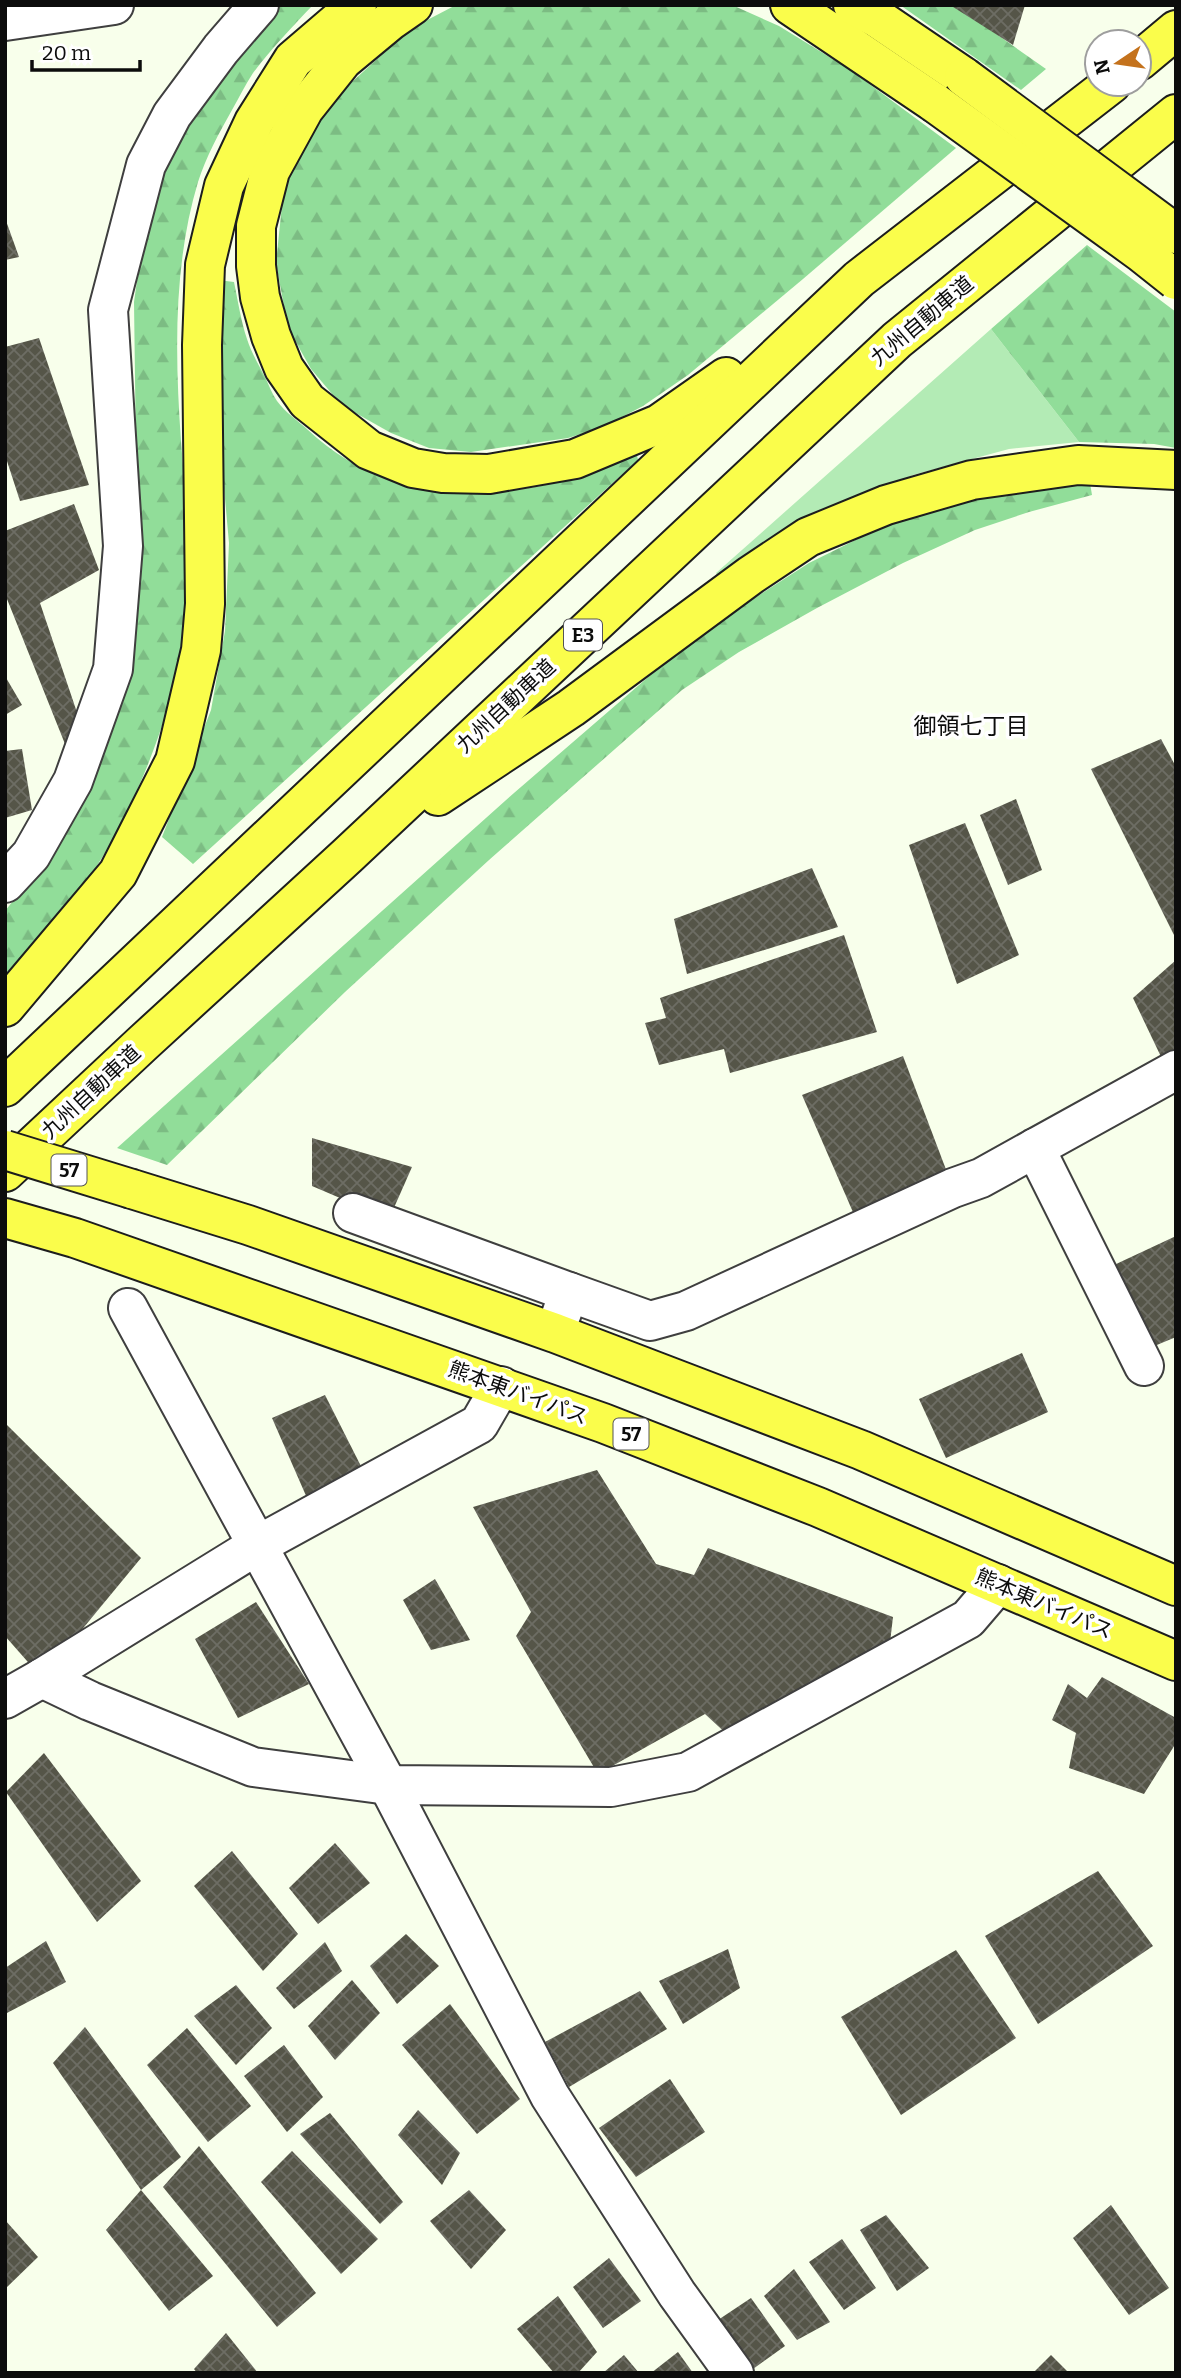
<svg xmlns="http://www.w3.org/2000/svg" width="1181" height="2378" viewBox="0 0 1181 2378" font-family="Bitter,'Noto Sans JP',serif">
	<defs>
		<pattern id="forest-firs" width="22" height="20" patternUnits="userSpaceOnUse" patternTransform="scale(1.75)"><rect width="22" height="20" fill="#91dd99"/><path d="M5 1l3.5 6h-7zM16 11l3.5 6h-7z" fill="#7cbc83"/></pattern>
		<pattern id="building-cross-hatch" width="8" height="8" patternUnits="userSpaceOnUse" patternTransform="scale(1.75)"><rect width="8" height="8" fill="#555548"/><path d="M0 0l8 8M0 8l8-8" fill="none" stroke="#6d6d64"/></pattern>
	</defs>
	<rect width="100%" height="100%" fill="#f8ffeb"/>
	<!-- grass -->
	<polygon fill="#b3ebb5" points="991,329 1079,442 1009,449 913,475 814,517 718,576 716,573"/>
	<!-- forest -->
	<g fill="url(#forest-firs)">
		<path d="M 277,5 L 313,5 C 292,27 271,49 253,73 C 245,85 239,98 232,110 C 219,133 206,157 198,182 C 173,265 175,356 181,441 C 185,497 194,555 188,611 C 180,696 137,808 89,878 C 66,913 34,944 5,974 L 5,911 L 64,837 L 96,775 L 132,659 L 138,606 L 134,302 L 146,217 L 161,170 L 192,106 Z"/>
		<polygon points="456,5 732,5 779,26 849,69 956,148 803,279 688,375 643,406 603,427 568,438 471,452 429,448 391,433 352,411 333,395 311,369 288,328 276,263 284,186 330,102 410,29"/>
		<polygon points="900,5 955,5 1046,69 1021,90"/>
		<polygon points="1087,245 1176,312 1176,448 1154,444 1079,442 991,329"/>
		<path d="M 218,280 L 234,282 C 238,301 241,321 247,339 C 251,352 259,365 265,377 C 269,385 272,394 277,401 C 285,412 298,421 308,430 C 402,518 527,502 637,455 L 638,460 L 193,864 L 162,837 L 211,710 L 225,631 L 229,543 L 215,388 Z"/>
		<polygon points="1090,483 1092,495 1029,512 975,530 903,563 817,608 739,652 682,690 489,860 345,992 167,1165 117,1148 514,793 668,660 733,612 809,563 898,519 951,501"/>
	</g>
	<!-- building -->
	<g fill="url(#building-cross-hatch)">
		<polygon points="950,5 1025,5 1013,45"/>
		<polygon points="5,218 19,257 5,260"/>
		<polygon points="39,338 89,485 20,501 5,455 5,347"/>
		<polygon points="74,504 99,570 40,603 87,742 67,749 5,594 5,531"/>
		<polygon points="5,676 22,705 5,715"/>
		<polygon points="1161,739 1176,767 1176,939 1091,769"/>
		<polygon points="22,749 32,810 5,818 5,751"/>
		<polygon points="1016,799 1042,870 1008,885 980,815"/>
		<polygon points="965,823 1019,955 957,984 909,845"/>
		<polygon points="812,868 838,927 687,974 674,919"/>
		<polygon points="844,935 877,1032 730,1073 724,1049 659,1065 645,1023 666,1018 660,998"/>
		<polygon points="1176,960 1176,1055 1164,1063 1133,998"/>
		<polygon points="903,1056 953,1188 856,1219 802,1095"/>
		<polygon points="312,1138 412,1167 389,1219 312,1186"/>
		<polygon points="1176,1236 1176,1337 1152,1347 1114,1265"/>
		<polygon points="1022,1353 1048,1412 946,1458 919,1399"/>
		<polygon points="325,1395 370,1484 314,1514 272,1418"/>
		<polygon points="5,1423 141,1558 42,1678 5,1636"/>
		<polygon points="597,1470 656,1564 694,1575 708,1548 893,1617 889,1651 731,1738 705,1714 598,1774 516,1636 531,1612 473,1507"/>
		<polygon points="435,1579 470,1640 431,1650 403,1600"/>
		<polygon points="256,1602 309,1684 238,1718 195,1639"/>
		<polygon points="1102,1677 1176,1718 1176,1743 1144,1794 1069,1768 1076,1733 1052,1720 1068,1684 1087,1698"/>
		<polygon points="44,1753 141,1881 97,1922 6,1792"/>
		<polygon points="335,1843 370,1883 318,1924 289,1888"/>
		<polygon points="232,1851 298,1934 263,1971 194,1886"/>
		<polygon points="1098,1871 1153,1946 1038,2024 985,1936"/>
		<polygon points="406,1934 439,1966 397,2004 370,1966"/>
		<polygon points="46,1941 66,1982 5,2014 5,1968"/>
		<polygon points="325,1942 342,1971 294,2009 276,1988"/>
		<polygon points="728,1949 740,1988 683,2024 659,1981"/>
		<polygon points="956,1950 1016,2038 901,2115 841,2017"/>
		<polygon points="352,1980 380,2013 335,2060 308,2026"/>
		<polygon points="236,1985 272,2028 236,2065 194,2016"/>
		<polygon points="640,1991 667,2029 569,2087 545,2042"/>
		<polygon points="450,2004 520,2099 477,2134 402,2045"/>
		<polygon points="85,2027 181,2157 141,2190 53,2063"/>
		<polygon points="187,2028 251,2106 208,2142 147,2065"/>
		<polygon points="284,2045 323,2097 287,2132 244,2076"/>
		<polygon points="670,2079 705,2132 636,2177 599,2128"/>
		<polygon points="418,2110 460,2153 442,2185 398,2135"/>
		<polygon points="330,2113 403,2202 380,2224 300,2134"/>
		<polygon points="199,2146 316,2293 277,2327 163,2187"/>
		<polygon points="292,2151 378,2239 341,2274 261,2182"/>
		<polygon points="141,2190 213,2276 169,2311 106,2230"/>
		<polygon points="469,2190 506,2230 471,2269 430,2221"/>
		<polygon points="1111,2205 1169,2288 1129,2315 1073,2238"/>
		<polygon points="886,2215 929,2268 897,2291 860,2230"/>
		<polygon points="5,2220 38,2257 5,2289"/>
		<polygon points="842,2239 876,2288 844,2310 809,2262"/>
		<polygon points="609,2258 641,2301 603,2328 573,2287"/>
		<polygon points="794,2269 830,2322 797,2340 764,2296"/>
		<polygon points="558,2296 597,2352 578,2373 554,2373 517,2329"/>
		<polygon points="751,2298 785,2346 753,2369 718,2320"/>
		<polygon points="226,2333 258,2373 197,2373 194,2369"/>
		<polygon points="678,2352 693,2373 651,2373"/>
		<polygon points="624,2355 639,2373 603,2373"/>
		<polygon points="1051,2355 1069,2373 1033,2373"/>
	</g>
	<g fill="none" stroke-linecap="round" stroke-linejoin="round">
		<!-- minor casing -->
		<g stroke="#3f3f3f" stroke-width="42">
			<g id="minor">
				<polyline points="5,21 114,5"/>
				<polyline points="5,883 31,855 73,781 113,669 123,546 108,310 146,165 172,115 221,49 259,5"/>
				<polyline points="1035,1148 1144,1366"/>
				<polyline points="353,1213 569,1292 561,1315"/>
				<polyline points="569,1292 650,1321 686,1311 953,1188 981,1178 1176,1070"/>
				<polyline points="128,1308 388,1785 550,2096 677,2294 734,2373"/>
				<polyline points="42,1678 90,1701 253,1767 388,1785 611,1787 688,1772 968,1619 998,1584"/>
				<polyline points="5,1699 42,1678 256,1546 479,1424 501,1386"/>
			</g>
		</g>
		<!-- highway casing -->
		<g stroke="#1d1d1d" stroke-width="42">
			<g id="highway">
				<polyline points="413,5 390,21 343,60 304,109 270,171 256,226 256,266 260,297 271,336 284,368 307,401 369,450 413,468 443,473 489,474 575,459 659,424 726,377"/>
				<polyline points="790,5 935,103"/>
				<polyline points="853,5 877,18 964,77"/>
				<polyline points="1139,61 1176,30"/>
				<polyline points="438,796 571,708 751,575 808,537 886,505 972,480 1078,465 1176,470"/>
				<polyline points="5,1007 118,873 175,761 201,650 205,604 202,345 205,265 224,186 254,122 293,60 357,5"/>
				<polyline points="5,1087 859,279 1111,84"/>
				<polyline points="5,1172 143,1043 347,856 897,340 1176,114"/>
				<polyline points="132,1189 248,1225 555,1333 861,1450 1176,1586"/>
				<polyline points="5,1218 75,1238 603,1423 818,1507 1176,1661"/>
			</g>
		</g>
		<!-- minor -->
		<use href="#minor" stroke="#fff" stroke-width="38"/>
		<!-- highway -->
		<use href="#highway" stroke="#fafd4b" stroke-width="38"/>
		<!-- highway-bridge casing -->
		<g stroke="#1d1d1d" stroke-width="42" stroke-linecap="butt">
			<g id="highway-bridge">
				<polyline points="964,77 1176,234"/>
				<polyline points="935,103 1142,253 1176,280"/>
				<polyline points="5,1150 132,1189"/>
			</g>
		</g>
		<!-- highway-bridge -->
		<use href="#highway-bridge" stroke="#fafd4b" stroke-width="38"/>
	</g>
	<g text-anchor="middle" stroke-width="7" stroke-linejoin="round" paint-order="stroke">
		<!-- shield labels -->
		<g fill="#fff" stroke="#555" stroke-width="2">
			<rect x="564" y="619.5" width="38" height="31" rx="5"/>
			<rect x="51.5" y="1154.5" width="35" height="31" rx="5"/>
			<rect x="613.5" y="1418.5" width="35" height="31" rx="5"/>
		</g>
		<g font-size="19" font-weight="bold" fill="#0c0c0c">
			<text x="583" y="642">E3</text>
			<text x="69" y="1177">57</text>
			<text x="631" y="1441">57</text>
		</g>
		<!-- street labels -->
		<g font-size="21" fill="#0c0c0c" stroke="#fff">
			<text transform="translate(922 321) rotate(-40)" y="7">九州自動車道</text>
			<text transform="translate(506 706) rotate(-43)" y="7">九州自動車道</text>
			<text transform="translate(91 1092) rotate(-43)" y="7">九州自動車道</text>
			<text transform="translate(518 1393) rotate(20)" y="7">熊本東バイパス</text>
			<text transform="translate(1044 1604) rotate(23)" y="7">熊本東バイパス</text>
		</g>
		<!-- neighbourhood labels -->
		<g font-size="23" fill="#0c0c0c" stroke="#fff">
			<text x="971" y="734">御領七丁目</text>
		</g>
	</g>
	<!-- border -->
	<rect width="1181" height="2378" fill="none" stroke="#0c0c0c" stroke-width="14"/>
	<!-- north arrow -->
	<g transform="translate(1118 63) rotate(257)"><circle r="33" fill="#ffffff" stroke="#9e9e9e" stroke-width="2"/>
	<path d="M0-5L12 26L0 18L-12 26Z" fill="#c4721c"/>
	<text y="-10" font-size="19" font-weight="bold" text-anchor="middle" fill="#0c0c0c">N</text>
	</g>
	<!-- scale -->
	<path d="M32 60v10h108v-10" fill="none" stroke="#0c0c0c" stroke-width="3.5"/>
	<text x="42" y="60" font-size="21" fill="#0c0c0c" stroke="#ffffff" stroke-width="5" paint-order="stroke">20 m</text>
</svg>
